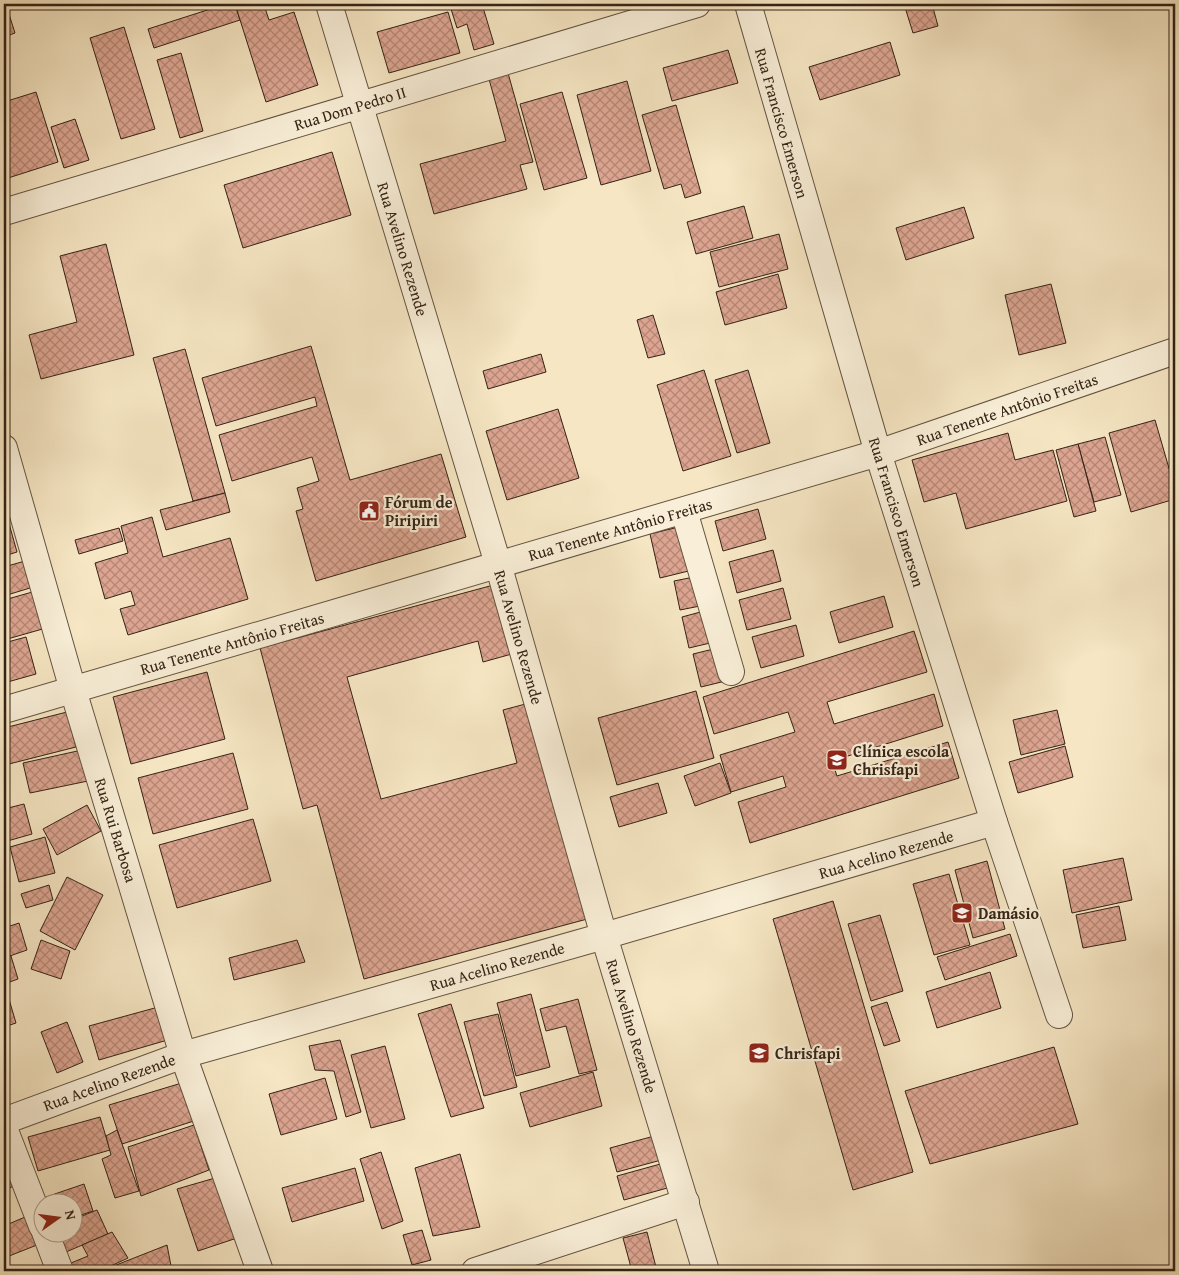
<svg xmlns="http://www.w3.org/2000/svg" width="1179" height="1275" viewBox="0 0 1179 1275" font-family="'Gentium Book Plus',serif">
	<defs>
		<pattern id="building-cross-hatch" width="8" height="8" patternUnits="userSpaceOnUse" patternTransform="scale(1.25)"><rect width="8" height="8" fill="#dda591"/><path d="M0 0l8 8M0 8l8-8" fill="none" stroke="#b48675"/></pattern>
	</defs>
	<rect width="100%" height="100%" fill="#f6e6c3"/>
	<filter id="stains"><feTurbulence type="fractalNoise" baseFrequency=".004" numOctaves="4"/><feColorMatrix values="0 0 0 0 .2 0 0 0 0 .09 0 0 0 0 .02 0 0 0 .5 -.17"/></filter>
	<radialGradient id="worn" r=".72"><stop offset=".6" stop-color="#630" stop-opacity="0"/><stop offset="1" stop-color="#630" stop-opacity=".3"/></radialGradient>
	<!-- building -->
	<g fill="url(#building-cross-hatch)" stroke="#342316">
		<polygon points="226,4 235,4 240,20 154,48 148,29"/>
		<polygon points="235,4 278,4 265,8 269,20 294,12 318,85 266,102"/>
		<polygon points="467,4 482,4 494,44 474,50 467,24 457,28 451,9"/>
		<polygon points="904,4 932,4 938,26 913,33"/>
		<polygon points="7,8 15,33 4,37 4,9"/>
		<polygon points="448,12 460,53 389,73 377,32"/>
		<polygon points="124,27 155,129 121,139 90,38"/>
		<polygon points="890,42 900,75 820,100 809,67"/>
		<polygon points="728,50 738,83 672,101 663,68"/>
		<polygon points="181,53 203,131 180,138 157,60"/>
		<polygon points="508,73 533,162 520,165 527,189 434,214 420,164 506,141 489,79"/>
		<polygon points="627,81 651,171 601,185 577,95"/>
		<polygon points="36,92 58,162 5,179 4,102"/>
		<polygon points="562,92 587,178 544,190 520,104"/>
		<polygon points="676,105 701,193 685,198 681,184 664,189 642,115"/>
		<polygon points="75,119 89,160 64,168 51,127"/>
		<polygon points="332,152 351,215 243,248 224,185"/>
		<polygon points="744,206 753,238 696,254 687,222"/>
		<polygon points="964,207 974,238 906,260 896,228"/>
		<polygon points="779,234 788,269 719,287 710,252"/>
		<polygon points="106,244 134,355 41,379 29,335 77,322 60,256"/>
		<polygon points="778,274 787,308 725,325 716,292"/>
		<polygon points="1051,284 1066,343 1019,355 1005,295"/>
		<polygon points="653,315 665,354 648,358 637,320"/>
		<polygon points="311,346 350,480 441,454 466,537 316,581 296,511 303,509 297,488 319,481 312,457 232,481 219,435 317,406 315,397 216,426 202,378"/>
		<polygon points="185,349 225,493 193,501 153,358"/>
		<polygon points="541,354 546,372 488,389 483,371"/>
		<polygon points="704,370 731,456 683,471 657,385"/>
		<polygon points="748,370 770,443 737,453 715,380"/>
		<polygon points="558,409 579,478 507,500 486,431"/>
		<polygon points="1155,420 1175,489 1175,499 1131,512 1109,433"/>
		<polygon points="1008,433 1015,460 1053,450 1067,501 966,529 956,493 924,502 912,460"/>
		<polygon points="1105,437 1121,495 1094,502 1078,444"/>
		<polygon points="1078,444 1096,511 1074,517 1056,450"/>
		<polygon points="225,493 230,512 166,530 160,510"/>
		<polygon points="758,509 766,539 723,551 715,521"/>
		<polygon points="152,517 163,557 230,538 248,599 128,635 120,609 135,605 131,591 105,599 95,563 128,553 121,526"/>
		<polygon points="8,520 17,552 4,556 4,522"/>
		<polygon points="699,522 709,566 660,578 650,534"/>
		<polygon points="119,528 123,541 79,554 75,540"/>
		<polygon points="773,550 781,581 737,593 729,562"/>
		<polygon points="25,561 33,587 4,596 4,567"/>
		<polygon points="714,573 720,602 680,610 674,581"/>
		<polygon points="501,583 519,652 483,662 478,641 347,677 381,799 517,763 503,710 533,702 591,918 364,979 317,805 303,809 260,648"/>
		<polygon points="783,588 791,619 747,630 739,600"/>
		<polygon points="36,591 46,628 4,640 4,600"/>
		<polygon points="884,596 893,627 839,643 830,612"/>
		<polygon points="719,607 727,639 689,648 682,617"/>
		<polygon points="796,625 804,656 761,668 752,637"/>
		<polygon points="914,631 927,672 827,702 834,724 934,694 943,726 832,761 837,776 948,742 959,778 750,843 738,802 786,787 783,776 731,792 720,755 795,732 788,712 714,734 703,697"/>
		<polygon points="26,637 36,674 4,683 4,643"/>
		<polygon points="734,644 742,677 701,687 693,654"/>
		<polygon points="207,672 225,739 131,764 113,697"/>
		<polygon points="696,691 714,758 617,785 598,718"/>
		<polygon points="1057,710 1065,744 1021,755 1013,720"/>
		<polygon points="67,712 76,747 9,764 4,744 4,728"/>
		<polygon points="1065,746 1073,777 1018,793 1009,762"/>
		<polygon points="82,750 88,781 30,793 23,763"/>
		<polygon points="233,753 248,809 153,834 138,778"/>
		<polygon points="720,763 731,793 695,806 684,776"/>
		<polygon points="658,783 667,813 619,827 610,797"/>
		<polygon points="24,804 32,834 4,842 4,809"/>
		<polygon points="87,805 101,831 57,855 43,829"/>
		<polygon points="253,819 271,881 177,908 159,845"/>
		<polygon points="45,837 55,873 19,882 10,847"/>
		<polygon points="1123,858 1132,900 1072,913 1063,870"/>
		<polygon points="987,861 1005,929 973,938 955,870"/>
		<polygon points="949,874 970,945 934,955 913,884"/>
		<polygon points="67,877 103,895 75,950 40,931"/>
		<polygon points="49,885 53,900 26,908 21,894"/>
		<polygon points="833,901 913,1172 853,1190 773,919"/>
		<polygon points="1119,906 1126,940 1083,948 1076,915"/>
		<polygon points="880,915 903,991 871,1001 848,924"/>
		<polygon points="19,923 27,950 4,958 4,928"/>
		<polygon points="1010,934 1017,956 945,980 937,957"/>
		<polygon points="41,940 70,951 61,979 31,969"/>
		<polygon points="297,940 305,962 234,980 229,958"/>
		<polygon points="11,956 18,979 4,984 4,958"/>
		<polygon points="990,972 1001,1008 937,1028 926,992"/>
		<polygon points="4,989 6,989 16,1023 4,1027"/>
		<polygon points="531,994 550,1067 516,1076 497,1003"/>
		<polygon points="578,999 597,1070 579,1074 566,1026 546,1031 540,1009"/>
		<polygon points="887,1002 900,1041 884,1046 871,1007"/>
		<polygon points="451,1004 484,1108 451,1117 418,1014"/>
		<polygon points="162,1006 171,1039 99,1060 89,1026"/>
		<polygon points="498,1014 517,1087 484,1096 464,1022"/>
		<polygon points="67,1022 83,1062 57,1073 41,1032"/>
		<polygon points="340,1040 361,1112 346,1117 334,1071 315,1070 309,1046"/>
		<polygon points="385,1046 405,1119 371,1128 351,1055"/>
		<polygon points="1054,1047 1078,1124 930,1164 905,1091"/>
		<polygon points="593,1072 602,1106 530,1127 520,1093"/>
		<polygon points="325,1078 337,1119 281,1135 269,1094"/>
		<polygon points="185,1082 197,1120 122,1144 109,1105"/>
		<polygon points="100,1117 110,1150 38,1171 28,1137"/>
		<polygon points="194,1125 209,1170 141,1196 128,1147"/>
		<polygon points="117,1130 139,1191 115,1198 102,1159 111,1155 106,1136"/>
		<polygon points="658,1135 665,1159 617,1172 610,1148"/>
		<polygon points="381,1152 403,1221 382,1229 360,1159"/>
		<polygon points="460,1154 480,1227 433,1236 415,1168"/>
		<polygon points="4,1161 14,1186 4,1190"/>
		<polygon points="664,1163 671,1187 624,1200 617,1176"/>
		<polygon points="355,1168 364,1201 292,1222 282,1188"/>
		<polygon points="215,1178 237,1238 198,1251 177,1189"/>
		<polygon points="84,1184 93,1211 72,1218 72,1202 44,1202 43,1198"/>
		<polygon points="97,1210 108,1234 66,1252 57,1232 72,1232 72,1220"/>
		<polygon points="25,1217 37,1245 4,1258 4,1226"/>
		<polygon points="422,1230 431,1260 412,1265 403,1235"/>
		<polygon points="112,1232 128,1258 100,1271 74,1271 71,1263 88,1256 82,1245"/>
		<polygon points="647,1232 657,1271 632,1271 623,1238"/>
		<polygon points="167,1245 171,1266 154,1271 101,1271"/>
		<polygon points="171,1266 173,1271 156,1271"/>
	</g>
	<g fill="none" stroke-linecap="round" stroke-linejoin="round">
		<!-- street casing -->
		<g stroke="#645441" stroke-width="28">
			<g id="street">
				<polyline points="329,4 498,564 604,936 706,1271"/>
				<polyline points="748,4 878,453 994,822 1059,1015"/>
				<polyline points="4,212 697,4"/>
				<polyline points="4,448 73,690 183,1055 260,1271"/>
				<polyline points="684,511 731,672"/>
				<polyline points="4,710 878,453 1175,351"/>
				<polyline points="4,1121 183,1055 604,936 994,822"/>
				<polyline points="4,1128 42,1226"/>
				<polyline points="45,1232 60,1271"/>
				<polyline points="475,1271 686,1202"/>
			</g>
		</g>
		<!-- street -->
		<use href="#street" stroke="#f9efd8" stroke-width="26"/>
	</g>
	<!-- icons -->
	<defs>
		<g id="civic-square" transform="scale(1.125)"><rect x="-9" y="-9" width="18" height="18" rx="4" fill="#8f2418" stroke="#f9efd8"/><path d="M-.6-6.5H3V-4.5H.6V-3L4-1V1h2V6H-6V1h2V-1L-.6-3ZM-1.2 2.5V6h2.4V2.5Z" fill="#fff"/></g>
		<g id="university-square" transform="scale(1.125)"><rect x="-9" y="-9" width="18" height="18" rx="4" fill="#8f2418" stroke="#f9efd8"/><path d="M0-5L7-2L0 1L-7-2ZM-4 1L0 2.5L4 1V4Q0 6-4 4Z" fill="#fff"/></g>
	</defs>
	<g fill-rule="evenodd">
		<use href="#civic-square" x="369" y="511"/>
		<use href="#university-square" x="837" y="760"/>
		<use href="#university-square" x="962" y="913"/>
		<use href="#university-square" x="759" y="1053"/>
	</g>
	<g text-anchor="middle" stroke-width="4.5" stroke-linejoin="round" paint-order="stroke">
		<!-- street labels -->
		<g font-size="16" fill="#342316" stroke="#f9efd8">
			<text transform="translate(350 108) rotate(-17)" y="6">Rua Dom Pedro II</text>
			<text transform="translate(782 123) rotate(74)" y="6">Rua Francisco Emerson</text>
			<text transform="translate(403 249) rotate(73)" y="6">Rua Avelino Rezende</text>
			<text transform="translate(1007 409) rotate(-19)" y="6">Rua Tenente Antônio Freitas</text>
			<text transform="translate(897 512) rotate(73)" y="6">Rua Francisco Emerson</text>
			<text transform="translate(620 529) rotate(-16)" y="6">Rua Tenente Antônio Freitas</text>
			<text transform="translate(519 637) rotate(74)" y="6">Rua Avelino Rezende</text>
			<text transform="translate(232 643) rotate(-16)" y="6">Rua Tenente Antônio Freitas</text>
			<text transform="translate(116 830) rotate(73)" y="6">Rua Rui Barbosa</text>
			<text transform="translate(886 854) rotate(-16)" y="6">Rua Acelino Rezende</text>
			<text transform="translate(497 966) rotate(-16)" y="6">Rua Acelino Rezende</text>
			<text transform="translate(632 1026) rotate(73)" y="6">Rua Avelino Rezende</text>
			<text transform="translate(109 1082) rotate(-20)" y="6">Rua Acelino Rezende</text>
		</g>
		<!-- poi labels -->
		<g font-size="16" font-weight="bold" fill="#342316" stroke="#f9efd8" text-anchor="start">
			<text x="385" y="508">Fórum de<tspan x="385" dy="18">Piripiri</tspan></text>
			<text x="853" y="757">Clínica escola<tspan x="853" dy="18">Chrisfapi</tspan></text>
			<text x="978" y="919">Damásio</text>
			<text x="775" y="1059">Chrisfapi</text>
		</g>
	</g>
	<!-- margin -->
	<rect width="1179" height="1275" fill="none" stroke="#f6e6c3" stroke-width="20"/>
	<rect x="5" y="5" width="1169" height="1265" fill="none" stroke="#342316" stroke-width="2.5"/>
	<rect x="10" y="10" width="1159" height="1255" fill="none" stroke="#342316"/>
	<!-- north arrow -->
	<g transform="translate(58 1218) rotate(76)"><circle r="24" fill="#f9efd8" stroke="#aa9d8a"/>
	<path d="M0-4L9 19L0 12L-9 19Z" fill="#8f2418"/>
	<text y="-8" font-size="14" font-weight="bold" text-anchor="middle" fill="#342316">N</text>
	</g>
	<rect width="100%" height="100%" filter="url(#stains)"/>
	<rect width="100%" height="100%" fill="url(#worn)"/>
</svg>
